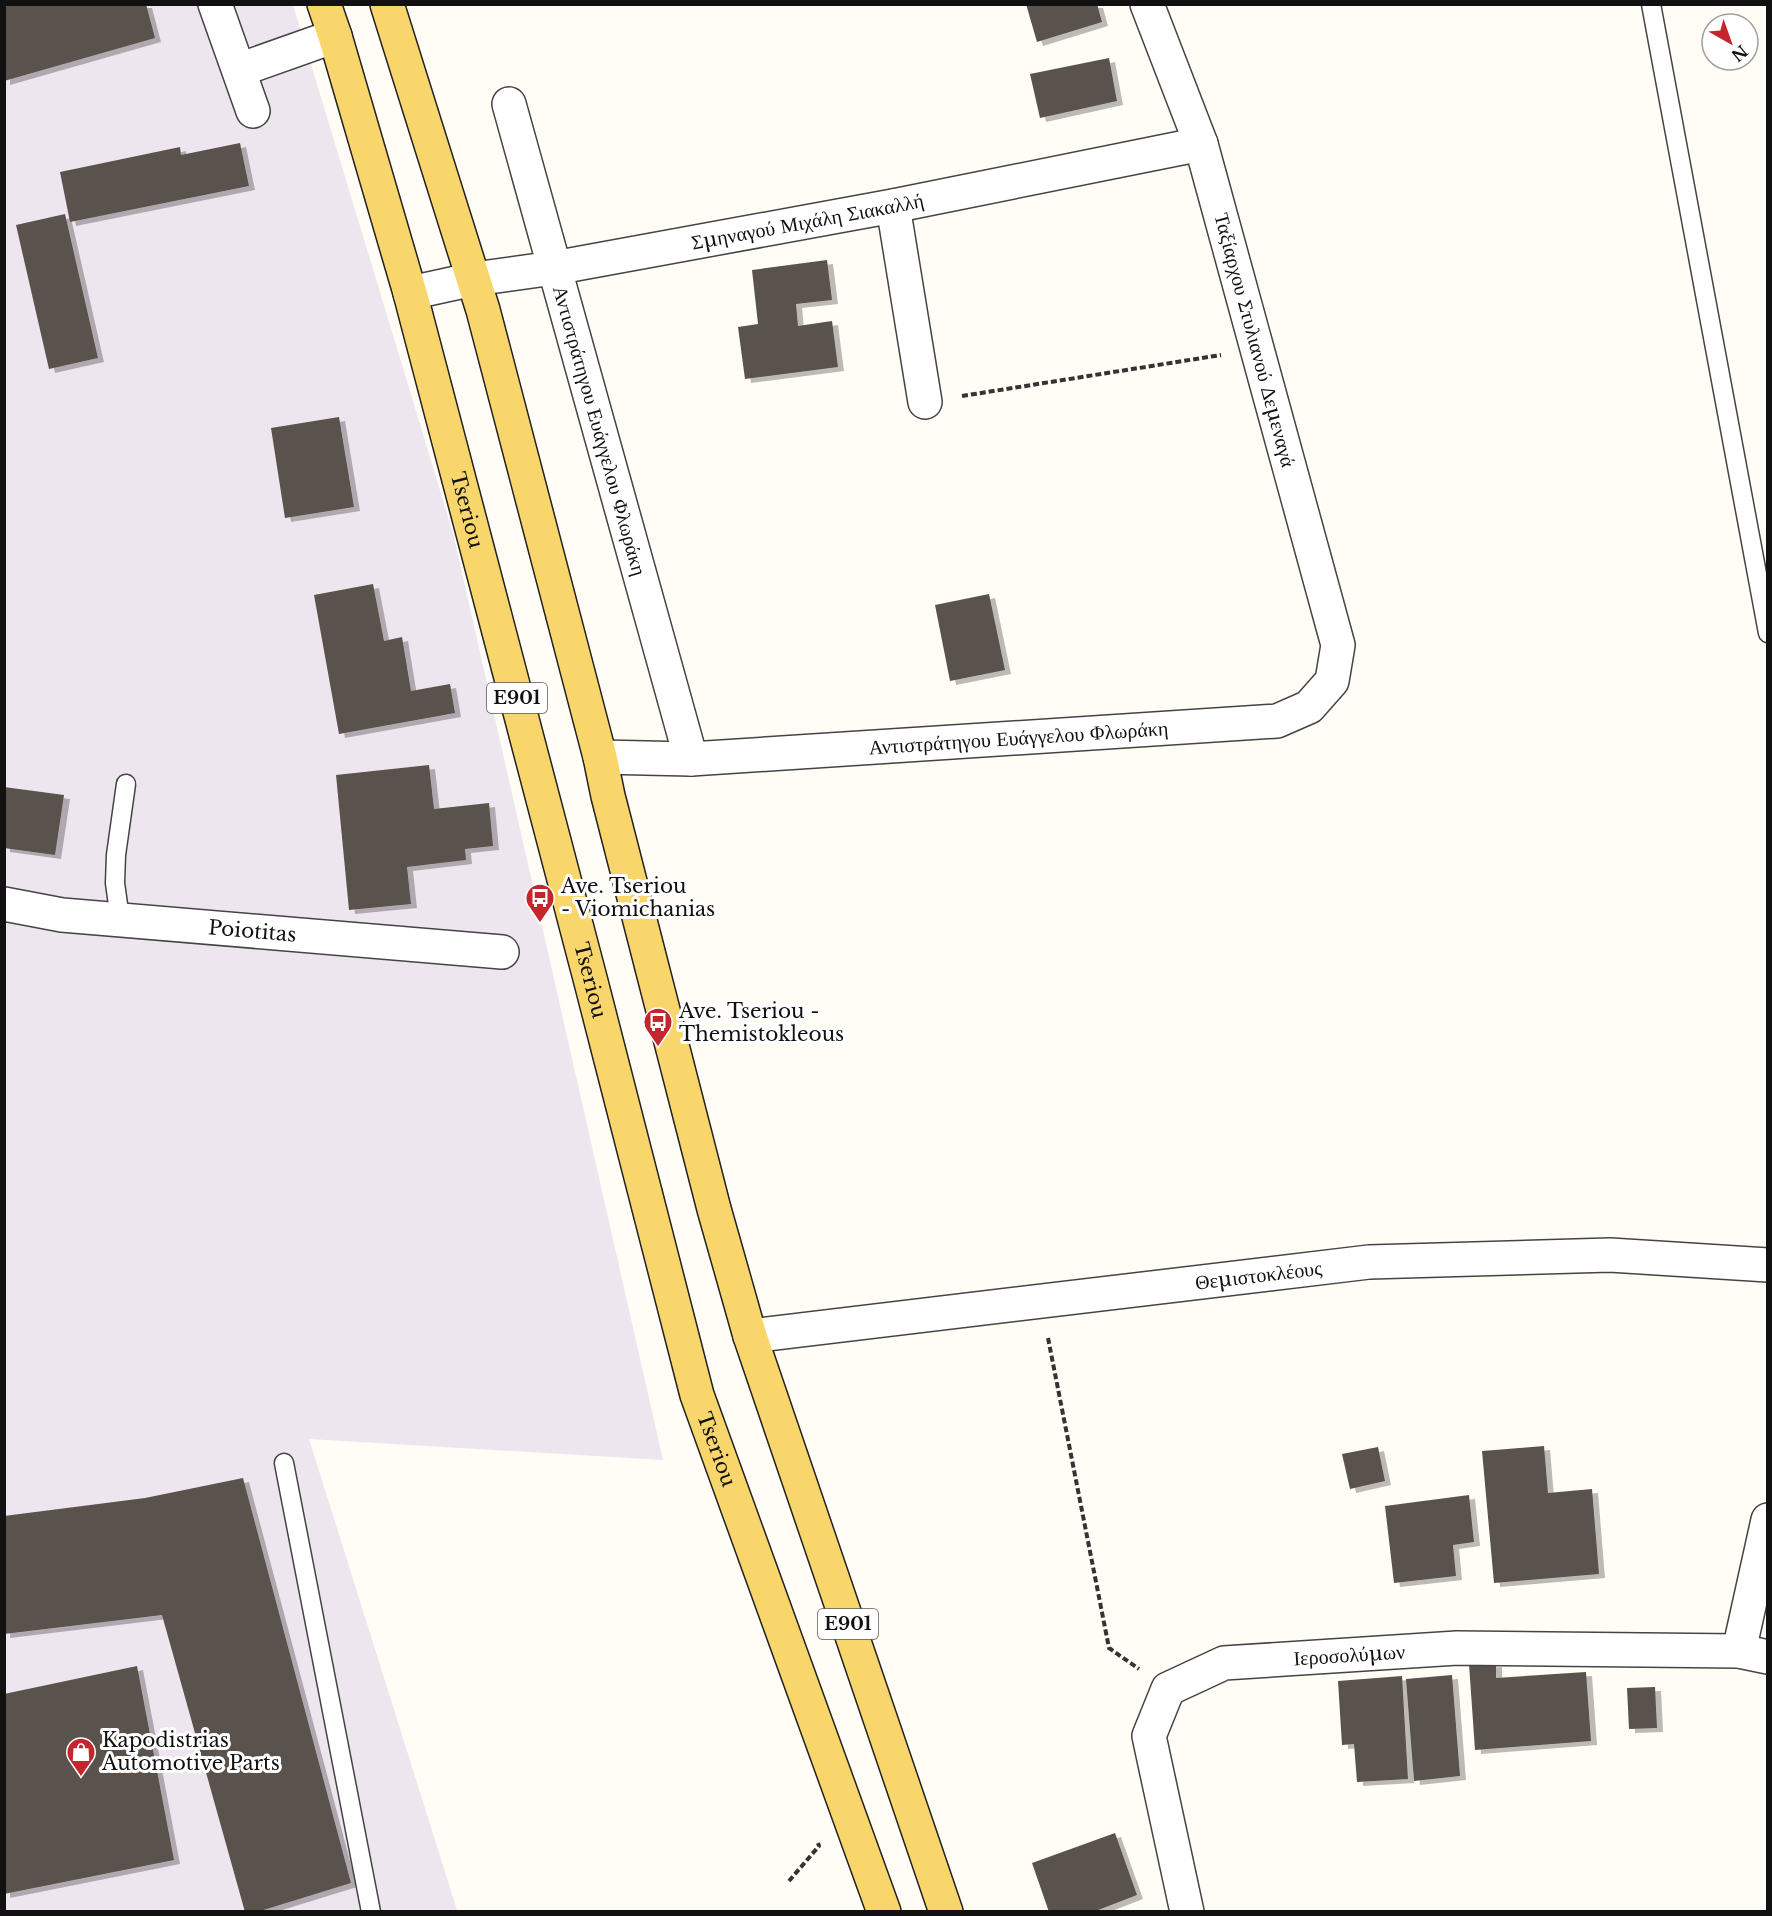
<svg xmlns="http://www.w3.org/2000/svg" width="1772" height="1916" viewBox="0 0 1772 1916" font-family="'Libre Baskerville',serif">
	<defs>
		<filter id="shadow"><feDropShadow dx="6" dy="4" stdDeviation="0" flood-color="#0004"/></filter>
	</defs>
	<rect width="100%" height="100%" fill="#fffdf5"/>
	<!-- industrial -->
	<polygon fill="#eee6ef" points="5,5 293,5 453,533 663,1460 309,1439 457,1910 5,1912"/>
	<!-- building -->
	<g fill="#5a524d" filter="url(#shadow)">
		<polygon points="4,4 146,4 155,38 4,81"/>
		<polygon points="1026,4 1097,4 1102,22 1037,42"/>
		<polygon points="1109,58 1117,101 1040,118 1030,74"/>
		<polygon points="240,143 249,186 70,222 60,172 180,147 181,155"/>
		<polygon points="65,214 98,358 49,369 16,225"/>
		<polygon points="827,260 832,300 796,304 798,326 832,321 838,367 745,379 738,327 758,324 752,270"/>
		<polygon points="339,417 354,507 285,518 271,428"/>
		<polygon points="373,584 384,641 402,637 411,691 450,684 455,713 339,734 314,595"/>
		<polygon points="989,594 1005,670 950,681 935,605"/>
		<polygon points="429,765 434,809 489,803 493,846 465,849 466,860 407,867 411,904 349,910 336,775"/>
		<polygon points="4,787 64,795 55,855 4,848"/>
		<polygon points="1544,1446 1548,1493 1592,1489 1599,1574 1494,1583 1482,1451"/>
		<polygon points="1378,1447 1385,1481 1350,1489 1342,1454"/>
		<polygon points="243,1478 351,1883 257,1912 245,1912 162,1615 4,1634 4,1516 145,1498"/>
		<polygon points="1469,1495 1474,1542 1453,1545 1456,1576 1394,1583 1385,1506"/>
		<polygon points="1496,1663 1496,1678 1586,1672 1591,1741 1475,1750 1469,1664"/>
		<polygon points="137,1666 174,1860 4,1894 4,1694"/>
		<polygon points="1452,1675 1460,1776 1414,1781 1406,1679"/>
		<polygon points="1402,1676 1408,1779 1357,1782 1354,1744 1342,1745 1338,1681"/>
		<polygon points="1655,1687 1657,1728 1629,1729 1627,1688"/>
		<polygon points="1115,1833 1137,1895 1093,1912 1049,1912 1032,1863"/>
	</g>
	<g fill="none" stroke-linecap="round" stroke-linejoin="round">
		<!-- service casing -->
		<g stroke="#444" stroke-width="21">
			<g id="service">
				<polyline points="1651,4 1768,633"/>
				<polyline points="120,919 115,883 116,855 126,784"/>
				<polyline points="284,1463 371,1912"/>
			</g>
		</g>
		<!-- minor casing -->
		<g stroke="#444" stroke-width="36">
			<g id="minor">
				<polyline points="215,4 253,111"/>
				<polyline points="239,70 335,36"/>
				<path id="s1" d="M 509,104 L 691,759 L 1277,721 L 1309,707 L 1332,681 L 1338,645 L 1201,144 L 1147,4"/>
				<polyline points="893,206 925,402"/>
				<path id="s2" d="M 410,293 L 474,279 L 554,268 L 893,206 L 1201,144"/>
				<polyline points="600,757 691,759"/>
				<path id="s3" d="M 4,904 L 62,915 L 502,952"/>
				<path id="s4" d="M 750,1336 L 1369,1262 L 1610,1255 L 1768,1265"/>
				<polyline points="1739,1651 1768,1520"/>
				<path id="s5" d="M 1187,1912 L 1149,1736 L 1168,1689 L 1224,1663 L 1457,1648 L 1739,1651 L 1768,1657"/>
			</g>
		</g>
		<!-- primary casing -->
		<g stroke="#222" stroke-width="36">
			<g id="primary">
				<path id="s6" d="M 324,4 L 335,36 L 410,293 L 591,982 L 697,1395 L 884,1912"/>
				<polyline points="387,4 483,310 600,757 608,796 714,1209 750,1336 946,1912"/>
			</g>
		</g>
		<!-- path -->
		<g stroke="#333" stroke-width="4" stroke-dasharray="6 3" stroke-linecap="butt">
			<polyline points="962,396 1221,355"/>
			<polyline points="1048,1338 1109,1648 1139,1669"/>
			<polyline points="789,1881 819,1846 818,1843"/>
		</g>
		<!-- service -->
		<use href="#service" stroke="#fff" stroke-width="18"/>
		<!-- minor -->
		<use href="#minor" stroke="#fff" stroke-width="33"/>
		<!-- primary -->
		<use href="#primary" stroke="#f9d66b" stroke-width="33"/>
	</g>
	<!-- icons -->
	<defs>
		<g id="bus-pin" transform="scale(1.5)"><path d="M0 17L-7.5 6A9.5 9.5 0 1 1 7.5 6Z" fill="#c4262e" stroke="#fff"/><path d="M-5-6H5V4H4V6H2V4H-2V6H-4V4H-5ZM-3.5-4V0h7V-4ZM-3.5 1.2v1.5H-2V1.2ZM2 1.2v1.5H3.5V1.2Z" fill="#fff"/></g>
		<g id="shop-pin" transform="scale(1.5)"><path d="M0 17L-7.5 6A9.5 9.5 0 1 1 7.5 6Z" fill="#c4262e" stroke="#fff"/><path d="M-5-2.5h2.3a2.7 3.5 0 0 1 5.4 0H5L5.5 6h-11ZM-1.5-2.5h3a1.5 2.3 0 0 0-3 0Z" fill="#fff"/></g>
	</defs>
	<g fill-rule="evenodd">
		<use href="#bus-pin" x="540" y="898"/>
		<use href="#bus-pin" x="658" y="1022"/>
		<use href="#shop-pin" x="81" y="1752"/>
	</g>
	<g text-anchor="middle" stroke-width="6" stroke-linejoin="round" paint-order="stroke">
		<!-- shield labels -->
		<g fill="#fff" stroke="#585858" stroke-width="1.5">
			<rect x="487" y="683" width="60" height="30" rx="4.5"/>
			<rect x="818" y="1609" width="60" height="30" rx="4.5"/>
		</g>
		<g font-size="18" font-weight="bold" fill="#111">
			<text x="517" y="704">E901</text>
			<text x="848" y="1630">E901</text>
		</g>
		<!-- street labels -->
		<g font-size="20" fill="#111" stroke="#fff">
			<text dy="7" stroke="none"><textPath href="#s2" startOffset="404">Σμηναγού Μιχάλη Σιακαλλή</textPath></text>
			<text transform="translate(1255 340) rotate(75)" y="7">Ταξίαρχου Στυλιανού Δεμεναγά</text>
			<text dy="7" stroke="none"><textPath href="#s1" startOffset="339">Αντιστράτηγου Ευάγγελου Φλωράκη</textPath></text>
			<text dy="7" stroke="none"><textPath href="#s6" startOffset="526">Tseriou</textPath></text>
			<text dy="7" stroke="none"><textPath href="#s1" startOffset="1008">Αντιστράτηγου Ευάγγελου Φλωράκη</textPath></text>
			<text dy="7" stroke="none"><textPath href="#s3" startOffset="250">Poiotitas</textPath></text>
			<text dy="7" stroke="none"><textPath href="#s6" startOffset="1012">Tseriou</textPath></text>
			<text dy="7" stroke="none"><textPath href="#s4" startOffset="512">Θεμιστοκλέους</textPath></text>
			<text dy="7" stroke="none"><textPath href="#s6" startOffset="1498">Tseriou</textPath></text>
			<text dy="7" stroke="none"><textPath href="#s5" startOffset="418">Ιεροσολύμων</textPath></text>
		</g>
		<!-- poi labels -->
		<g font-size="20" fill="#111" stroke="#fff" text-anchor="start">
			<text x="561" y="893">Ave. Tseriou<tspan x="561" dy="23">- Viomichanias</tspan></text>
			<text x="679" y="1018">Ave. Tseriou -<tspan x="679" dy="23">Themistokleous</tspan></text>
			<text x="102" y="1747">Kapodistrias<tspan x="102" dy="23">Automotive Parts</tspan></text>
		</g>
	</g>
	<!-- border -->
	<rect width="1772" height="1916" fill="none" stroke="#111111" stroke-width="12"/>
	<!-- north arrow -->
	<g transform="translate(1730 42) rotate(140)"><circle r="28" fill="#ffffff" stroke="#a0a0a0" stroke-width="1.5"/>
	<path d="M0-4.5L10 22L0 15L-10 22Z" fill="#c4262e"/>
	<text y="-9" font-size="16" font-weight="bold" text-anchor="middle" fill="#111111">N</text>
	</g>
</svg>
